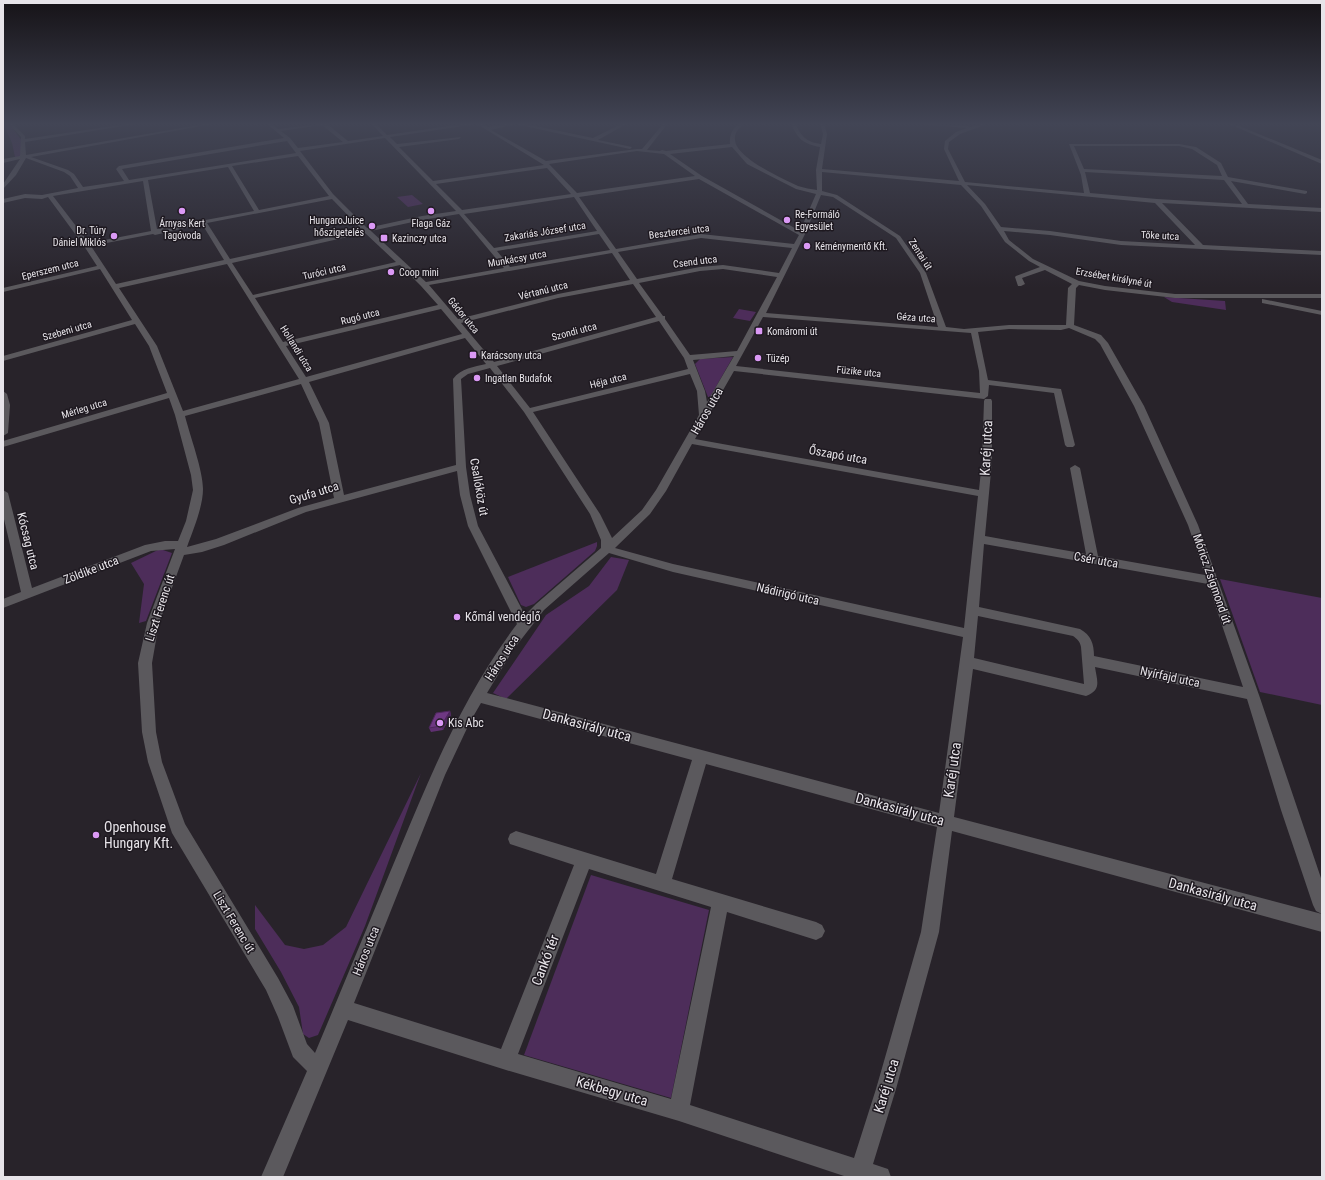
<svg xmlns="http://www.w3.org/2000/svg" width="1325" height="1180" viewBox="0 0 1325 1180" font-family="'Roboto Condensed',sans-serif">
	<rect width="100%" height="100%" fill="#28232a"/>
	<!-- green -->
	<g fill="#4d2d5a">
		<polygon points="3,123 9,123 22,141 22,157 15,157 12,143"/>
		<polygon points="412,195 423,204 408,207 397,197"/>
		<polygon points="1164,297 1225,301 1226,310 1172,302"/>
		<polygon points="739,309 756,312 750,321 733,318"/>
		<polygon points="733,357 710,397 708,397 695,364 700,359"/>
		<polygon points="597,542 597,546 595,551 534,604 526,607 521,605 508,577"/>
		<polygon points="160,549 172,553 146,621 139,623 144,584 131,563"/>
		<polygon points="611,557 629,560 617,590 506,699 493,693 546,615 589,586"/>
		<polygon points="1220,579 1322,598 1322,705 1260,692"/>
		<polygon points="421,773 365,926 318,1035 309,1038 303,1034 299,1007 281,972 255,929 255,905 285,945 304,949 323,945 346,927"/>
		<polygon points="591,875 709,910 671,1098 524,1055"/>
	</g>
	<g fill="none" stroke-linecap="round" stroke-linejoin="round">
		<!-- minor -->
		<g fill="#5b595d" fill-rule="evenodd">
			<path d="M 8,123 L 12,123 L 25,136 L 25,139 L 133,123 L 142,123 L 25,142 L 26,155 L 210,123 L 218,123 L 31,157 L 68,170 L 74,174 L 83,187 L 124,181 L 116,169 L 119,166 L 284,138 L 266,123 L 270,123 L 278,129 L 328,123 L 327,124 L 348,141 L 383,136 L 371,123 L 375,123 L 387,135 L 469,123 L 481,123 L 488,127 L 509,123 L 521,123 L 593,138 L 623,123 L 628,123 L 598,140 L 632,147 L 630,149 L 515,124 L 491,130 L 546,161 L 637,149 L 642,149 L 664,123 L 668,123 L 647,150 L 660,151 L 662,150 L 666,151 L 730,144 C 729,134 734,123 745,123 C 740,128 734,131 735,140 C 736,158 783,179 798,186 C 804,188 811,189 817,190 L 816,170 L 820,147 C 804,144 797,139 791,123 L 795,123 C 801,136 806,142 821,144 L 823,134 L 820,123 L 824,123 L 827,134 L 822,169 L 959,181 L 944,149 L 945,141 L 956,132 L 967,128 L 906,123 L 968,126 L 970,127 L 984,123 L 990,123 L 960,134 L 949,142 L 948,149 L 965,182 L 1084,193 L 1081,175 L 1069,144 L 1179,144 L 1196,147 L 1221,163 L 1228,177 L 1307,191 L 1307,193 L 1305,194 L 1231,181 L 1248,204 L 1322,208 L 1322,212 L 1162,203 L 1203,245 L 1322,251 L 1322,255 L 1121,245 L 1050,235 L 1004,231 L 1009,240 L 1033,259 L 1079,281 L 1105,286 L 1175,294 L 1322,294 L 1322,298 L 1175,298 L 1105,290 L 1079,285 L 1076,288 L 1074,325 L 1101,335 L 1108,343 L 1144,406 L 1198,525 L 1259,695 L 1322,881 L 1322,914 L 1316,911 L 1313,905 L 1281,810 L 1247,699 L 1095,667 C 1097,681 1102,690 1086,696 L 973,669 L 954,817 L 1322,914 L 1322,932 L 952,831 L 939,932 L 896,1089 L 873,1164 L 888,1169 L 891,1177 L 847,1177 L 679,1121 L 506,1070 L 348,1020 L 283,1177 L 261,1177 L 307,1071 L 293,1057 L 278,1017 L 266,990 L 172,833 L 148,762 L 142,732 L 138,663 L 147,623 L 175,549 L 151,551 L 3,608 L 3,599 L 21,592 L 3,515 L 3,490 L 8,493 L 32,588 L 145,545 L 165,541 L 178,541 L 186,521 L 193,490 L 191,475 L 175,415 L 169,398 L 3,447 L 3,441 L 167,393 L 149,346 L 135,324 L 3,361 L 3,356 L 132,320 L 100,269 L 3,292 L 3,288 L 97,266 L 84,246 L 48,197 L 42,199 L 25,198 L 3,203 L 3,199 L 25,194 L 42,195 L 78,188 L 70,176 L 64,172 L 26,158 L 16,175 L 3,189 L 3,184 L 20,159 L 3,163 L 3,159 L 20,156 L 21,137 ZM 477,124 L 544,165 L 433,181 L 399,147 L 459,139 L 461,137 L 397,144 L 390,137 ZM 322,125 L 343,142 L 298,148 L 290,138 L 281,131 ZM 385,138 L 456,211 L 422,216 L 367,228 L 333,194 L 300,151 ZM 287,141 L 296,153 L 129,180 L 122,169 ZM 1074,146 L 1179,146 L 1192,149 L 1217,165 L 1222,176 L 1084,169 ZM 732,147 L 747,164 L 796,189 L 816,194 L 800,231 L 702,176 L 670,154 ZM 637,151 L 664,154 L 695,176 L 577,193 L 549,164 ZM 298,156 L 329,196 L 259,210 L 232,166 ZM 228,167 L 254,211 L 157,229 L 148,180 ZM 547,168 L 571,194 L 462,210 L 436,184 ZM 822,172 L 961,185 L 981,206 L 1005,242 L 1029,261 L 1040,267 L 1016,276 L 1015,277 L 1018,286 L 1021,286 L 1025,284 L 1022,278 L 1045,270 L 1072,284 L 1068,288 L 1066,325 L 1009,325 L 964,329 L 946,327 L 926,273 L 900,236 L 837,195 L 822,191 ZM 1085,172 L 1224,180 L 1242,204 L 1157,199 L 1090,193 ZM 699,179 L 799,235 L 794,244 L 701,234 L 616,249 L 579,197 ZM 143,181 L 151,231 L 89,243 L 53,196 ZM 967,185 L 1155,203 L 1195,245 L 1121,241 L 1050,231 L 1001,227 L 985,204 ZM 821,195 L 833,197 L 896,238 L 920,273 L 938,327 L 766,313 L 805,234 ZM 574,197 L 597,231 L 494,248 L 464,214 ZM 332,199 L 362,230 L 230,259 L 207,223 ZM 459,214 L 504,268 L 426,282 L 371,231 L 422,220 ZM 202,224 L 224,260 L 116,284 L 91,246 L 153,234 L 155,235 ZM 365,233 L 396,262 L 253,295 L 232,263 ZM 599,234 L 610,250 L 510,267 L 497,251 ZM 701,238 L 792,248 L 779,273 L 723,265 L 700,267 L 637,279 L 618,252 ZM 612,253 L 630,280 L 558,294 L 458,319 L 429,285 ZM 227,264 L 299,379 L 183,411 L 157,346 L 119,288 ZM 400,265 L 421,286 L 438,305 L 283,342 L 255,298 ZM 723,269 L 777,277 L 737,351 L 690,355 L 665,319 L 665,316 L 663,316 L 639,283 L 700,271 ZM 633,284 L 656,317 L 494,362 L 461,323 L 558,298 ZM 441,309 L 462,334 L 306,377 L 286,346 ZM 763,317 L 971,333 L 979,371 L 980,393 L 736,366 ZM 659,321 L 684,358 L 688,369 L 530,408 L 497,366 ZM 1069,328 L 1095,339 L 1100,344 L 1134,406 L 1188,525 L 1205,575 L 1098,556 L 1080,468 L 1075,465 L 1070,468 L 1086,554 L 985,536 L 992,461 L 992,401 L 991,399 L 985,399 L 984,401 L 982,461 L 979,490 L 695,439 L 734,371 L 984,399 L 988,396 L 989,385 L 1054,393 L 1065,445 L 1067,447 L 1073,447 L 1075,445 L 1061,389 L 988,380 L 978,332 L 1009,329 L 1061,330 ZM 465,338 L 486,364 C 474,367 461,368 453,379 L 456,465 L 344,495 L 329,423 L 309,382 ZM 734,356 L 707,402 L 705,391 L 693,360 ZM 490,368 L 524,412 L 590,514 L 601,540 L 601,548 L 536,604 L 525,615 L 478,526 L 470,495 L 466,467 L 461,379 L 468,374 ZM 690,374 L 697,391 L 699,415 L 656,490 L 642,510 L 612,538 L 600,514 L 533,412 ZM 301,384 L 319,423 L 334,498 L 298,508 L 216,539 L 187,547 C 193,530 203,507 203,489 C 203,470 190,436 185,416 ZM 692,444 L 978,496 L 964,628 L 673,564 L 615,548 L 650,514 L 666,491 ZM 457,471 L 460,495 L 468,526 L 517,624 C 466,691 433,769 401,846 C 372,915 344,984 315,1053 L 307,1044 L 293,1006 L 278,978 L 185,824 L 162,762 L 156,732 L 152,663 L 159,623 L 184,555 L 202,552 L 224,545 L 306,512 ZM 984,544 L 1208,584 L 1243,687 L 1094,656 C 1094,644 1091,635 1080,629 L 979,607 ZM 609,553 L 673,572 L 963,637 L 939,813 L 487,693 L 513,650 L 544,610 ZM 978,616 L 1073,636 C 1077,639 1080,641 1081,647 L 1084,684 L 974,658 ZM 481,703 L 692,760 L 656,874 L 516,831 L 510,834 L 508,839 L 510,844 L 574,865 L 501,1049 L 354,1003 L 445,775 L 470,722 ZM 706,764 L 937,827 L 921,932 L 876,1089 L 854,1158 L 690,1105 L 727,912 L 816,940 L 822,937 L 825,931 L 822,925 L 816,922 L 672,879 ZM 589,869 L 711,907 L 671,1099 L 518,1054 Z"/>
			<polygon points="1227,123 1232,123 1322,160 1322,164"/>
			<polygon points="1262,299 1322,311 1322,315 1262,303"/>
			<polygon points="3,391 7,394 10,405 8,433 3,436"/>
		</g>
	</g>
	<!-- wall -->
	<polygon fill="#5f3071" points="450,711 451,715 443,730 431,732 429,728"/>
	<!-- shaded-wall -->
	<polygon fill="#4d275c" points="450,711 451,715 443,730 441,726"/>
	<!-- building -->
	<polygon fill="#6e3883" stroke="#4d275c" points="450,711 441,726 429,728 436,713"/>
	<!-- sky -->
	<linearGradient id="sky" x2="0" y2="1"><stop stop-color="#161317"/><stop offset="0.43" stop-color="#424555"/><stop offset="1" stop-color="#424555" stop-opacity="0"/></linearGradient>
	<rect width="1325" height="288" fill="url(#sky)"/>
	<!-- markers -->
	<g fill="#db99f5" stroke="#1e1920" stroke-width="1.5">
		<circle cx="182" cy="211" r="4"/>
		<circle cx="431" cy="211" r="4"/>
		<circle cx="787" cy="220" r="4"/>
		<circle cx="372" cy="226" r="4"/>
		<circle cx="114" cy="236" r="4"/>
		<rect x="380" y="234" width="8" height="8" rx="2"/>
		<circle cx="807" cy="246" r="4"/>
		<circle cx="391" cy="272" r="4"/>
		<rect x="755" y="327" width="8" height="8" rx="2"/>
		<rect x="469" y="351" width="8" height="8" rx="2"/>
		<circle cx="758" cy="358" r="4"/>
		<circle cx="477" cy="378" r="4"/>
		<circle cx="457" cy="617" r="4"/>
		<circle cx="440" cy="723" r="4"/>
		<circle cx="96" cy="835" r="4"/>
	</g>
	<g text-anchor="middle" stroke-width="3" stroke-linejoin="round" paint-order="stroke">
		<!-- far-poi labels -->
		<g font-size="10" fill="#e7e4e9" stroke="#1e1920" text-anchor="start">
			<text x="795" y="218">Re-Formáló<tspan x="795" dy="12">Egyesület</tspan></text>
			<text x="364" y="224" text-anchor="end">HungaroJuice<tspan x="364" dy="12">hőszigetelés</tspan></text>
			<text x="182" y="227" text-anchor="middle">Árnyas Kert<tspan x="182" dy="12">Tagóvoda</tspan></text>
			<text x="431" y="227" text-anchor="middle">Flaga Gáz</text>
			<text x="106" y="234" text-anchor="end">Dr. Túry<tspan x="106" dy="12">Dániel Miklós</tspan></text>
			<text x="392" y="242">Kazinczy utca</text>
			<text x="815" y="250">Kéménymentő Kft.</text>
			<text x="399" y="276">Coop mini</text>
			<text x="767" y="335">Komáromi út</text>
			<text x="481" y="359">Karácsony utca</text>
			<text x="766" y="362">Tüzép</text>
			<text x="485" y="382">Ingatlan Budafok</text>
		</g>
		<!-- far-street labels -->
		<g font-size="10" fill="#e7e4e9" stroke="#1e1920">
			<text transform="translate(545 231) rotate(-9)" y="4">Zakariás József utca</text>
			<text transform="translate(679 231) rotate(-7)" y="4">Besztercei utca</text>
			<text transform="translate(1160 235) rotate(3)" y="4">Tőke utca</text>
			<text transform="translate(921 254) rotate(57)" y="4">Zentai út</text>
			<text transform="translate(517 258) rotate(-10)" y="4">Munkácsy utca</text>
			<text transform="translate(695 261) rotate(-7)" y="4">Csend utca</text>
			<text transform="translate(50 269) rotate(-14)" y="4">Eperszem utca</text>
			<text transform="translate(324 271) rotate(-13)" y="4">Turóci utca</text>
			<text transform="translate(1114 277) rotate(10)" y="4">Erzsébet királyné út</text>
			<text transform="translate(543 290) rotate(-14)" y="4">Vértanú utca</text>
			<text transform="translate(464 315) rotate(51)" y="4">Gádor utca</text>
			<text transform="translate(360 316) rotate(-14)" y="4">Rugó utca</text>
			<text transform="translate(916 317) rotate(4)" y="4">Géza utca</text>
			<text transform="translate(67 330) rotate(-16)" y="4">Szebeni utca</text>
			<text transform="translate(574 331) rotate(-15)" y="4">Szondi utca</text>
			<text transform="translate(297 348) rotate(58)" y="4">Hollandi utca</text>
			<text transform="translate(859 371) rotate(6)" y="4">Füzike utca</text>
			<text transform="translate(608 380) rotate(-14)" y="4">Héja utca</text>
			<text transform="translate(84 408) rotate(-17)" y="4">Mérleg utca</text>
		</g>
		<!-- street labels -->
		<g font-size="12" fill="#e7e4e9" stroke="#1e1920">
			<text transform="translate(707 411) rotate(-60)" y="4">Háros utca</text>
			<text transform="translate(838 455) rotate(10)" y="4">Őszapó utca</text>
			<text transform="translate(479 487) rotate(80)" y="4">Csallóköz út</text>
			<text transform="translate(314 493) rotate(-17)" y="4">Gyufa utca</text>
			<text transform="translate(28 541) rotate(76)" y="4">Kócsag utca</text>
			<text transform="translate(1096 560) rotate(10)" y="4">Csér utca</text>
			<text transform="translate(91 570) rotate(-21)" y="4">Zöldike utca</text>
			<text transform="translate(1212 579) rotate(71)" y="4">Móricz Zsigmond út</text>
			<text transform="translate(788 594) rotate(13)" y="4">Nádirigó utca</text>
			<text transform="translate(160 608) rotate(-72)" y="4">Liszt Ferenc út</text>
			<text transform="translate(502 658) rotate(-57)" y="4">Háros utca</text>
			<text transform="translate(1170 677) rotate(12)" y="4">Nyírfajd utca</text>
			<text transform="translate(234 922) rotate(59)" y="4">Liszt Ferenc út</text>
			<text transform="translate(366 951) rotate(-68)" y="4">Háros utca</text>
		</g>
		<!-- poi labels -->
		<g font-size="12" fill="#e7e4e9" stroke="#1e1920" text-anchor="start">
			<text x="465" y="621">Kőmál vendéglő</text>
			<text x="448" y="727">Kis Abc</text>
		</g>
		<!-- near-street labels -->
		<g font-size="14" fill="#e7e4e9" stroke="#1e1920">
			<text transform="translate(986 448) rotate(-87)" y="5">Karéj utca</text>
			<text transform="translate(587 725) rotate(15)" y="5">Dankasirály utca</text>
			<text transform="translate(952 770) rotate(-82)" y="5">Karéj utca</text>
			<text transform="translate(900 809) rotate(15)" y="5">Dankasirály utca</text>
			<text transform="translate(1213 894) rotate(15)" y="5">Dankasirály utca</text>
			<text transform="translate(545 960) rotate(-69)" y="5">Cankó tér</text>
			<text transform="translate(886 1086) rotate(-73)" y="5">Karéj utca</text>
			<text transform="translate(612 1091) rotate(16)" y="5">Kékbegy utca</text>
		</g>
		<!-- near-poi labels -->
		<g font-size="14" fill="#e7e4e9" stroke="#1e1920" text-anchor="start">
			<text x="104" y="832">Openhouse<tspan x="104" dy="16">Hungary Kft.</tspan></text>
		</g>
	</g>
	<!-- border -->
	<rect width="1325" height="1180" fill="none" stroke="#e7e4e9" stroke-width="8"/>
</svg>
